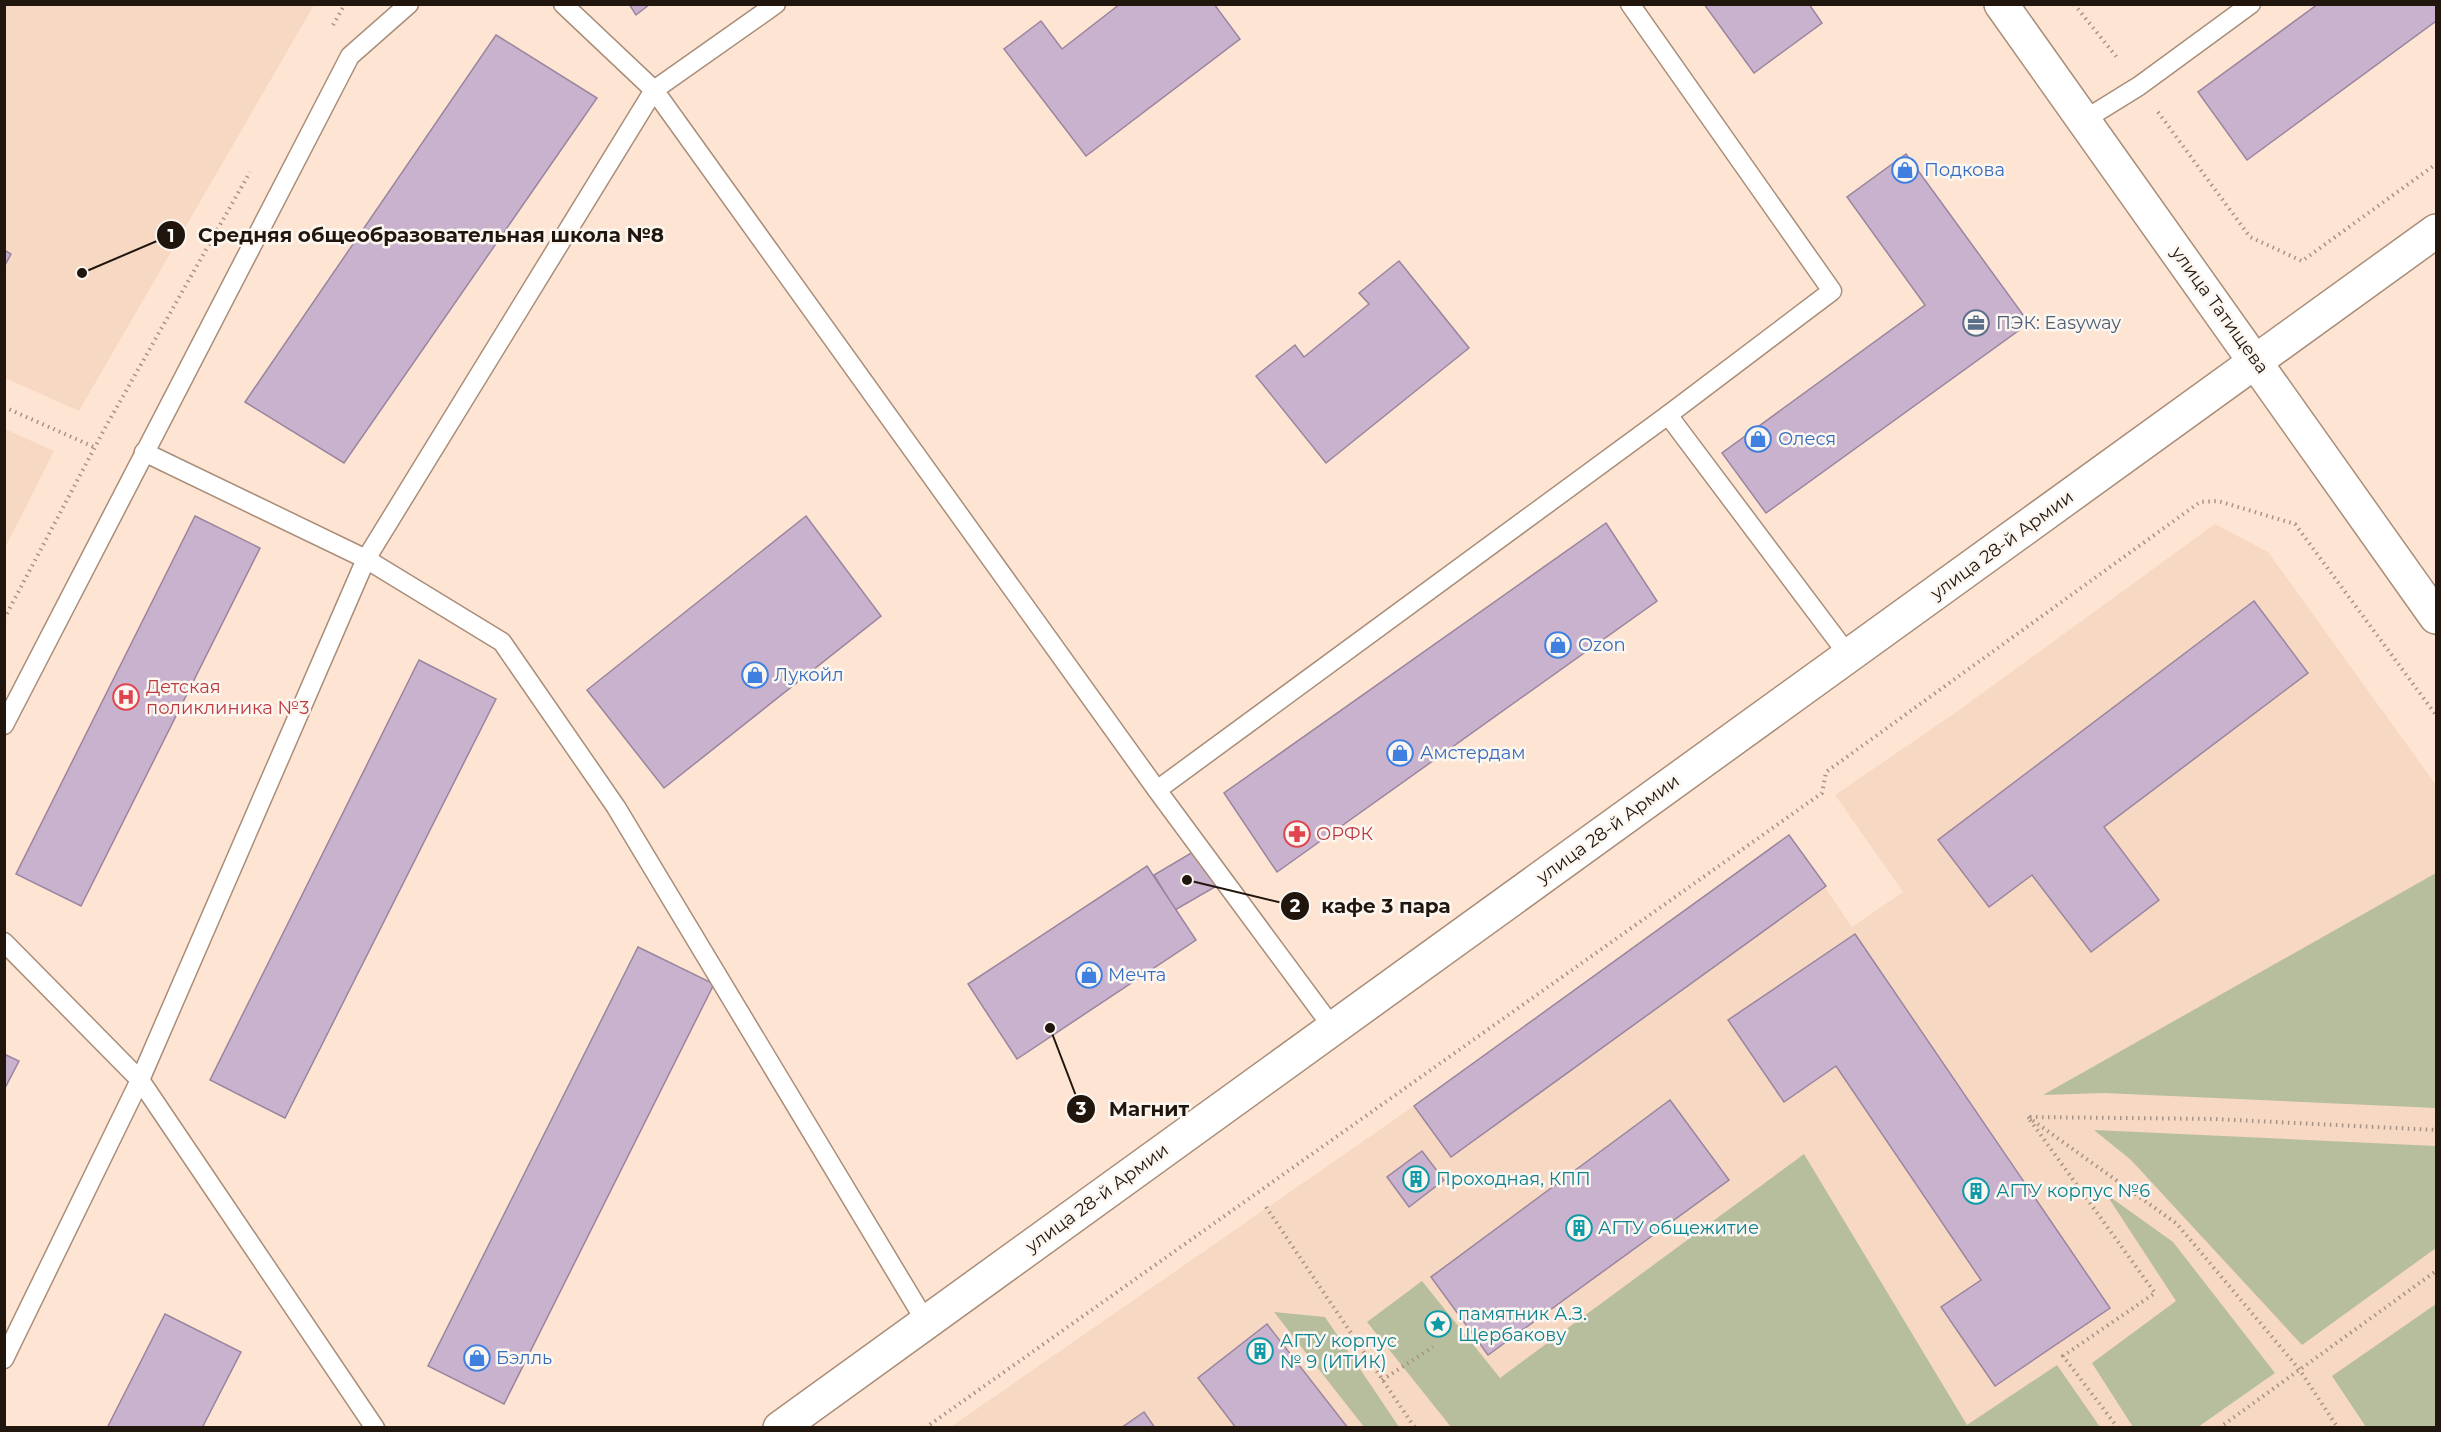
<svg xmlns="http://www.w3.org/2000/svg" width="2441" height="1432" viewBox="0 0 2441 1432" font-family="Montserrat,sans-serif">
	<rect width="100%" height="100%" fill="#fee5d3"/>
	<!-- built -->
	<g fill="#f7d8c3">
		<polygon points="5,5 314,5 79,411 5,378"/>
		<polygon points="5,429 54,451 5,548"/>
		<polygon points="2215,524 2268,552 2436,785 2436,1427 949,1428 1414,1106 1789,835 1852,927 1903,892 1835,795 1955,713"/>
	</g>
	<!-- forest -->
	<g fill="#b7be9d">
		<polygon points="2436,873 2436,1108 2104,1093 2043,1095"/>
		<polygon points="2094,1130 2436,1146 2436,1248 2302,1345 2131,1160"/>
		<polygon points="1804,1154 1967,1425 2057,1365 2100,1427 1451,1427 1367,1322 1422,1281 1500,1378"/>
		<polygon points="2106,1194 2173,1242 2275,1373 2198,1427 2133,1427 2092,1363 2176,1301"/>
		<polygon points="2436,1304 2436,1427 2366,1427 2332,1376"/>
		<polygon points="1274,1312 1325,1317 1399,1427 1364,1427"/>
	</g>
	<!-- building -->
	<g fill="#c9b2cd" stroke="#9a859f" stroke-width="1.5">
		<polygon points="629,4 650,4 636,15"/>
		<polygon points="1120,4 1214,4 1240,39 1086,156 1004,49 1041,21 1062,49"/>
		<polygon points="1704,4 1809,4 1822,23 1754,73"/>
		<polygon points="2318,4 2436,4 2436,21 2247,160 2198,92"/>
		<polygon points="496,35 597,98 344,463 245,402"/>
		<polygon points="1906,154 2029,323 1766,513 1722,453 1925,305 1847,197"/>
		<polygon points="4,250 11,254 4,267"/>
		<polygon points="1399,261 1469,348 1326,463 1256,376 1295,345 1304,357 1369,304 1359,293"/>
		<polygon points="195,516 260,548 81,906 16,874"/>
		<polygon points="806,516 881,616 664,788 587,690"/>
		<polygon points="1606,523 1657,601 1277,872 1224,793"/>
		<polygon points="2254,601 2308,673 2104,827 2159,900 2091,952 2032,875 1989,907 1938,840"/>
		<polygon points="419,660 496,699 285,1118 210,1080"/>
		<polygon points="1789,835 1826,886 1451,1157 1414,1106"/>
		<polygon points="1198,849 1220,884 1175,910 1154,875"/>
		<polygon points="1147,866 1196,940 1017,1059 968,984"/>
		<polygon points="1855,934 2110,1308 1995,1386 1941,1307 1981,1280 1836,1066 1784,1102 1728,1020"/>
		<polygon points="638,947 714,984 504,1404 428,1366"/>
		<polygon points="4,1054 19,1061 4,1090"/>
		<polygon points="1670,1100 1729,1180 1488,1355 1431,1277"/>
		<polygon points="1422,1151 1444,1180 1409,1207 1387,1177"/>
		<polygon points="165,1314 241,1352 202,1428 107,1428"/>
		<polygon points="1267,1324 1348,1428 1236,1428 1198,1378"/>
		<polygon points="1144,1412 1155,1428 1121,1428"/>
	</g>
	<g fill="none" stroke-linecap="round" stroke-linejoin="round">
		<!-- service casing -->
		<g stroke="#a98d78" stroke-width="21">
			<g id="service">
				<polyline points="563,4 654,90 1157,790 1333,1028"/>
				<polyline points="2084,120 2139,86 2251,4"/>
				<polyline points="1668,415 1849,656"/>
				<polyline points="144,452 366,559 502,642 616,807 926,1322"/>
				<polyline points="4,725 350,56 409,4"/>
				<polyline points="1157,790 1668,415 1832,291 1630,4"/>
				<polyline points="4,942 140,1080 375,1428"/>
				<polyline points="4,1359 140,1080 366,559 654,90 776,4"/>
			</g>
		</g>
		<!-- secondary casing -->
		<g stroke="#a98d78" stroke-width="36">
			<g id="secondary">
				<polyline points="2001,4 2436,617"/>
				<polyline points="780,1428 2436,231"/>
			</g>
		</g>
		<!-- path -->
		<g stroke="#a79385" stroke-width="4" stroke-dasharray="1.5 4.5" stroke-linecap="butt">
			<polyline points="2074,4 2119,60"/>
			<polyline points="333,25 345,4"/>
			<polyline points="2158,112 2250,237 2302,261 2436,164"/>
			<polyline points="4,407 94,447"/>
			<polyline points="4,619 105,428 250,172"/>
			<polyline points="2028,1117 2177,1224 2299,1369 2338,1428"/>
			<polyline points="2030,1117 2215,1119 2436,1130"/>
			<polyline points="2030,1120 2155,1293 2063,1356 2118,1428"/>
			<polyline points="1266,1207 1415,1428"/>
			<polyline points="1382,1380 1433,1347"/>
			<polyline points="925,1428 1822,793 1826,772 2200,502 2218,501 2295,524 2436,715"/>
			<polyline points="2219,1428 2436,1271"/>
		</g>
		<!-- service -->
		<use href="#service" stroke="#fff" stroke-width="18"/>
		<!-- secondary -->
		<use href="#secondary" stroke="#fff" stroke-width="33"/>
	</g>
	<!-- icons -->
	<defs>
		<g id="shop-ring" transform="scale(1.35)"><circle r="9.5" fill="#fcf6f1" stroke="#3f7fe0" stroke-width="1.5"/><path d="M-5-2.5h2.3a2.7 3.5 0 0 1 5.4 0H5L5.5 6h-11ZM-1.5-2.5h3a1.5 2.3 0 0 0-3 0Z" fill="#3f7fe0"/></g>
		<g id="office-ring" transform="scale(1.35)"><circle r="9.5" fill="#fcf6f1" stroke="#5c6f8a" stroke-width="1.5"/><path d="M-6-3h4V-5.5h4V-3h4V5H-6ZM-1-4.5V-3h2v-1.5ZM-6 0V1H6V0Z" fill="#5c6f8a"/></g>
		<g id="hospital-ring" transform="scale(1.35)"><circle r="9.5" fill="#fcf6f1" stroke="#e0444e" stroke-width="1.5"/><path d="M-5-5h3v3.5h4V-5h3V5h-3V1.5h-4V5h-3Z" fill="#e0444e"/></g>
		<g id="pharmacy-ring" transform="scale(1.35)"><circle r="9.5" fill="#fcf6f1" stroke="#e0444e" stroke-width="1.5"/><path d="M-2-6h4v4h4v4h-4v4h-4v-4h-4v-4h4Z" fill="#e0444e"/></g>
		<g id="building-ring" transform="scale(1.35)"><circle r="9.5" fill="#fcf6f1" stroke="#0f9aa8" stroke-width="1.5"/><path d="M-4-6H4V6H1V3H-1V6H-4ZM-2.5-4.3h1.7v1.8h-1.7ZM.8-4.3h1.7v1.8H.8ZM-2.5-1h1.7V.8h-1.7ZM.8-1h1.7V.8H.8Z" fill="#0f9aa8"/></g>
		<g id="sight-ring" transform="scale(1.35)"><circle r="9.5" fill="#fcf6f1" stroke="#0f9aa8" stroke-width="1.5"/><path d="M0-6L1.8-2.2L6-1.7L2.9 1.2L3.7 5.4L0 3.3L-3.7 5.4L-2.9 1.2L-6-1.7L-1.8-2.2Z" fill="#0f9aa8"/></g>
	</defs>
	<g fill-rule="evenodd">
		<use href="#shop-ring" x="1905" y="170"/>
		<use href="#office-ring" x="1976" y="323"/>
		<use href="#shop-ring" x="1758" y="439"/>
		<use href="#shop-ring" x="1558" y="645"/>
		<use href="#shop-ring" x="755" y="675"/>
		<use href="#hospital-ring" x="126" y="697"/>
		<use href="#shop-ring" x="1400" y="753"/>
		<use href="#pharmacy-ring" x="1297" y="834"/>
		<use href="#shop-ring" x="1089" y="975"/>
		<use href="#building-ring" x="1416" y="1179"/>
		<use href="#building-ring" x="1976" y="1191"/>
		<use href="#building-ring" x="1579" y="1228"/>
		<use href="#sight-ring" x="1438" y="1324"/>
		<use href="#building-ring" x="1260" y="1351"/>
		<use href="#shop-ring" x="477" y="1358"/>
	</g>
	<g text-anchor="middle" stroke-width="5" stroke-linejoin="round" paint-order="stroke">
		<!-- shop labels -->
		<g font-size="18" fill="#366cbe" stroke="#fcf6f1" text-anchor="start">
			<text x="1924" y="176">Подкова</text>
			<text x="1778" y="445">Олеся</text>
			<text x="1578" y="651">Ozon</text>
			<text x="774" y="681">Лукойл</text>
			<text x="1420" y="759">Амстердам</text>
			<text x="1108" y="981">Мечта</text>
			<text x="496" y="1364">Бэлль</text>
		</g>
		<!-- street labels -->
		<g font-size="18" fill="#21160e" stroke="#fcf6f1">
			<text transform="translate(2220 310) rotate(54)" y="6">улица Татищева</text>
			<text transform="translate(2002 545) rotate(-36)" y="6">улица 28-й Армии</text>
			<text transform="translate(1608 829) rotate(-36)" y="6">улица 28-й Армии</text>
			<text transform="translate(1097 1198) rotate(-36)" y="6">улица 28-й Армии</text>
		</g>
		<!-- service labels -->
		<g font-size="18" fill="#4e5e75" stroke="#fcf6f1" text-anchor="start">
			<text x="1996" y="329">ПЭК: Easyway</text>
		</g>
		<!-- health labels -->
		<g font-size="18" fill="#be3a42" stroke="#fcf6f1" text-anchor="start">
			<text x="146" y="693">Детская<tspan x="146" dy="21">поликлиника №3</tspan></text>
			<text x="1316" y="840">ОРФК</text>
		</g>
		<!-- culture labels -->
		<g font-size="18" fill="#0d838f" stroke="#fcf6f1" text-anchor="start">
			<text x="1436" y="1185">Проходная, КПП</text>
			<text x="1996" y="1197">АГТУ корпус №6</text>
			<text x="1598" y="1234">АГТУ общежитие</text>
			<text x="1458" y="1320">памятник А.З.<tspan x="1458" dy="21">Щербакову</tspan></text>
			<text x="1280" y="1347">АГТУ корпус<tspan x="1280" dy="21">№ 9 (ИТИК)</tspan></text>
		</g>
	</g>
	<!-- callouts -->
	<path fill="none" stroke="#21160e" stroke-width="2" d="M82 273L171 235M1187 880L1295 906M1050 1028L1081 1109"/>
	<g fill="#21160e" stroke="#fcf6f1" stroke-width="2">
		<circle cx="82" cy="273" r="6"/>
		<circle cx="1187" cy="880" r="6"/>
		<circle cx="1050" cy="1028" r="6"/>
		<circle cx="171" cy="235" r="15"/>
		<circle cx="1295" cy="906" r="15"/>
		<circle cx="1081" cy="1109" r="15"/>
	</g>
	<g font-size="18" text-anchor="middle" font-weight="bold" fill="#fff">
		<text x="171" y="242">1</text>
		<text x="1295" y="912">2</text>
		<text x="1081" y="1115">3</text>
	</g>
	<g font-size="20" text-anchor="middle" font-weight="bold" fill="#21160e" stroke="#fcf6f1" stroke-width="5" stroke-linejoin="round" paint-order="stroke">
		<text x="431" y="242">Средняя общеобразовательная школа №8</text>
		<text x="1386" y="913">кафе 3 пара</text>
		<text x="1149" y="1116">Магнит</text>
	</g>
	<!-- border -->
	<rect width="2441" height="1432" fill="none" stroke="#21160e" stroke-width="12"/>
</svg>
